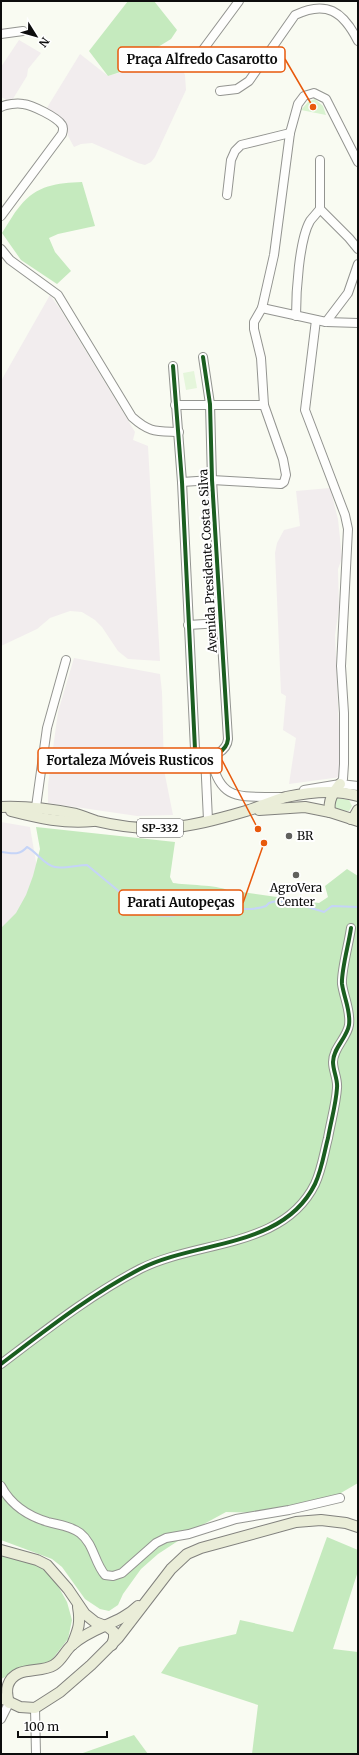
<svg xmlns="http://www.w3.org/2000/svg" width="359" height="1755" viewBox="0 0 359 1755" font-family="Merriweather,serif">
	<rect width="100%" height="100%" fill="#f9fbf2"/>
	<!-- industrial -->
	<g fill="#f2edee">
		<polygon points="19,40 41,53 28,69 27,76 11,102 1,97 1,67"/>
		<polygon points="80,54 108,76 156,62 164,54 181,66 185,75 186,90 155,157 151,162 145,165 138,163 92,143 81,144 74,147 68,136 66,121 45,111"/>
		<polygon points="50,295 60,309 135,432 133,440 148,446 160,661 128,659 118,651 102,627 95,620 82,612 70,611 50,618 37,629 1,646 1,381"/>
		<polygon points="330,488 338,519 342,558 338,569 339,608 335,635 341,777 289,784 296,738 283,730 286,696 281,693 275,553 277,543 284,530 300,526 296,491"/>
		<polygon points="74,658 160,674 162,692 164,770 173,815 137,816 48,803 48,785 58,712"/>
		<polygon points="1,822 30,827 37,868 34,889 1,944"/>
	</g>
	<!-- green -->
	<g fill="#d9f3d0">
		<polygon points="315,99 323,106 326,115 301,110 308,102"/>
		<polygon points="337,798 349,800 352,806 349,811 338,810 335,808 334,802"/>
	</g>
	<!-- forest -->
	<g fill="#c5eabe">
		<polygon points="128,1 154,1 177,30 171,39 158,47 152,54 136,67 108,76 89,51"/>
		<path d="M 82,182 L 95,226 L 58,234 L 49,238 L 55,252 L 71,271 L 57,284 L 21,260 L 2,233 C 8,224 13,214 20,206 C 37,185 57,183 82,182 Z"/>
		<path d="M 36,827 L 175,842 L 170,877 L 173,883 C 186,885 217,885 227,890 L 319,903 L 328,897 L 325,886 L 347,869 L 358,876 L 358,1483 L 334,1497 L 262,1513 L 226,1512 L 204,1524 L 158,1554 L 141,1569 L 123,1594 L 118,1605 L 109,1611 L 100,1609 L 85,1599 L 62,1567 L 52,1559 L 1,1540 L 1,928 L 16,913 L 26,895 L 33,876 L 40,849 Z"/>
		<polygon points="327,1537 358,1550 358,1571 333,1649 358,1652 358,1754 252,1754 258,1705 161,1673 179,1647 236,1634 240,1620 293,1632"/>
		<polygon points="1,1555 36,1565 47,1572 58,1586 67,1602 72,1620 68,1639 50,1662 21,1669 1,1679"/>
		<polygon points="134,1735 148,1754 80,1754"/>
	</g>
	<!-- pitch -->
	<polygon fill="#e5f6db" points="194,371 197,388 186,390 183,373"/>
	<g fill="none" stroke-linecap="round" stroke-linejoin="round">
		<!-- stream -->
		<path stroke="#c5d4f7" stroke-width="2" d="M 1,852 C 13,853 19,856 27,847 C 37,852 44,865 55,867 C 63,869 78,865 87,865 L 143,911 C 166,922 196,911 220,909 C 235,907 252,912 266,906 L 269,903 C 281,897 311,908 324,912 L 332,906 L 358,907"/>
		<!-- minor casing -->
		<g stroke="#939490" stroke-width="10">
			<g id="minor">
				<polyline points="1,34 23,31"/>
				<polyline points="191,66 239,1"/>
				<path d="M 220,91 L 237,89 L 249,81 L 295,15 C 326,0 343,11 358,41"/>
				<path d="M 1,107 C 6,104 17,103 23,104 C 32,105 57,117 62,125 C 64,128 63,131 62,134 L 1,216"/>
				<polyline points="320,160 320,209 349,238 358,249"/>
				<polyline points="227,195 231,160 235,151 241,145 290,133"/>
				<path d="M 1,249 L 10,260 L 58,295 L 132,417 C 150,433 156,431 179,432"/>
				<polyline points="262,308 326,322 358,323"/>
				<path d="M 296,316 C 296,293 299,240 310,221 C 313,217 317,213 320,209"/>
				<polyline points="316,320 305,410 345,515 348,529 341,666 344,713 344,764 343,779 340,784"/>
				<polyline points="326,322 348,293 358,264"/>
				<path d="M 173,366 L 182,482 L 195,749 L 200,756 C 211,760 227,751 228,739 L 212,480 L 210,404 L 203,357"/>
				<polyline points="175,405 264,405"/>
				<polyline points="182,482 212,480 281,484 284,482 286,475 283,459 264,405 261,358 254,329 254,322 262,308 274,255 290,133 298,104 304,96 314,93 326,99 358,162"/>
				<polyline points="188,625 221,623"/>
				<path d="M 211,756 C 219,803 241,796 280,797"/>
				<polyline points="205,757 208,820"/>
				<polyline points="304,790 340,784 358,786"/>
				<polyline points="36,807 47,728 66,660"/>
				<path d="M 1,1364 C 46,1330 90,1295 140,1269 C 197,1240 283,1249 315,1184 C 322,1169 324,1153 328,1138 C 331,1121 336,1104 337,1088 C 338,1079 333,1071 333,1062 C 333,1048 347,1038 349,1025 C 351,1011 344,998 342,984 C 341,971 349,943 351,928"/>
				<path d="M 1,1486 C 11,1505 28,1516 48,1522 C 59,1525 71,1526 80,1533 C 94,1544 94,1562 105,1575 L 113,1576 L 122,1573 L 156,1543 L 166,1538 L 189,1534 L 236,1519 L 289,1510 L 340,1498"/>
				<polyline points="35,1708 36,1754"/>
				<polyline points="1,1719 9,1703"/>
			</g>
		</g>
		<!-- major casing -->
		<g stroke="#81817d" stroke-width="12">
			<g id="major">
				<path d="M 1,807 C 27,806 51,809 76,814 C 83,816 90,819 96,821 C 117,826 141,829 163,828 C 190,827 219,819 246,811 C 259,807 272,801 286,797 C 309,792 335,789 358,796"/>
				<polyline points="259,810 305,807 330,812 358,821"/>
				<path d="M 11,811 C 38,818 65,824 93,821"/>
				<path d="M 330,812 C 328,800 333,793 340,784"/>
				<polyline points="351,819 354,817 358,810"/>
				<polyline points="1,1550 37,1560 47,1565 68,1589 85,1614 95,1622 108,1627 114,1632 114,1638 112,1645"/>
				<path d="M 72,1645 C 78,1630 81,1624 78,1607"/>
				<polyline points="1,1698 20,1707 35,1708 60,1692 91,1665 118,1638 171,1569 187,1554 201,1548 296,1522 321,1520 346,1523 358,1527"/>
				<path d="M 9,1703 C 7,1696 6,1691 8,1685 C 15,1665 40,1674 54,1665 C 62,1660 65,1651 72,1645 C 91,1627 120,1624 138,1606"/>
			</g>
		</g>
		<!-- minor -->
		<use href="#minor" stroke="#fefefd" stroke-width="8"/>
		<!-- major -->
		<use href="#major" stroke="#eaedd8" stroke-width="10"/>
		<!-- cycleway casing -->
		<g stroke="#fff" stroke-width="6">
			<g id="cycleway">
				<path d="M 173,366 L 182,482 L 195,749 L 200,756 C 211,760 227,751 228,739 L 212,480 L 210,404 L 203,357"/>
				<path d="M 1,1364 C 46,1330 90,1295 140,1269 C 197,1240 283,1249 315,1184 C 322,1169 324,1153 328,1138 C 331,1121 336,1104 337,1088 C 338,1079 333,1071 333,1062 C 333,1048 347,1038 349,1025 C 351,1011 344,998 342,984 C 341,971 349,943 351,928"/>
			</g>
		</g>
		<!-- cycleway -->
		<use href="#cycleway" stroke="#1b5e20" stroke-width="4"/>
	</g>
	<!-- markers -->
	<g fill="#60605d" stroke="#fff" stroke-width="1.5">
		<circle cx="289" cy="836" r="4"/>
		<circle cx="296" cy="875" r="4"/>
	</g>
	<g text-anchor="middle" stroke-width="4" stroke-linejoin="round" paint-order="stroke">
		<!-- shield labels -->
		<rect fill="#fff" stroke="#565656" stroke-width="1" x="137" y="819" width="46" height="18" rx="3"/>
		<g font-size="11" font-weight="bold" fill="#0d0d0d">
			<text x="160" y="832">SP-332</text>
		</g>
		<!-- street labels -->
		<g font-size="12" fill="#0d0d0d" stroke="#fff">
			<text transform="translate(208 561) rotate(-93)" y="4">Avenida Presidente Costa e Silva</text>
		</g>
		<!-- poi labels -->
		<g font-size="12" fill="#0d0d0d" stroke="#fff" text-anchor="start">
			<text x="297" y="840">BR</text>
			<text x="296" y="892" text-anchor="middle">AgroVera<tspan x="296" dy="14">Center</tspan></text>
		</g>
	</g>
	<!-- callouts -->
	<path fill="none" stroke="#e8590c" stroke-width="1.5" d="M313 107L285 59M258 829L222 760M264 843L243 903"/>
	<g fill="#e8590c" stroke="#fff" stroke-width="1.5">
		<circle cx="313" cy="107" r="4"/>
		<circle cx="258" cy="829" r="4"/>
		<circle cx="264" cy="843" r="4"/>
	</g>
	<g fill="#fff" stroke="#e8590c" stroke-width="1.5">
		<rect x="118" y="47" width="167" height="25" rx="4"/>
		<rect x="38" y="748" width="184" height="25" rx="4"/>
		<rect x="119" y="890" width="124" height="25" rx="4"/>
	</g>
	<g font-size="13" text-anchor="middle" font-weight="bold" fill="#0d0d0d">
		<text x="202" y="64">Praça Alfredo Casarotto</text>
		<text x="130" y="765">Fortaleza Móveis Rusticos</text>
		<text x="181" y="907">Parati Autopeças</text>
	</g>
	<!-- border -->
	<rect width="359" height="1755" fill="none" stroke="#0d0d0d" stroke-width="4"/>
	<!-- north arrow -->
	<g transform="translate(36 36) rotate(127)" stroke="#ffffff" stroke-width="3" paint-order="stroke">
	<path d="M0-3L7 15L0 10L-7 15Z" fill="#0d0d0d"/>
	<text y="-6" font-size="11" font-weight="bold" text-anchor="middle" fill="#0d0d0d">N</text>
	</g>
	<!-- scale -->
	<path d="M18 1731v6h89v-6" fill="none" stroke="#0d0d0d" stroke-width="2"/>
	<text x="24" y="1731" font-size="12" fill="#0d0d0d" stroke="#ffffff" stroke-width="3" paint-order="stroke">100 m</text>
</svg>
